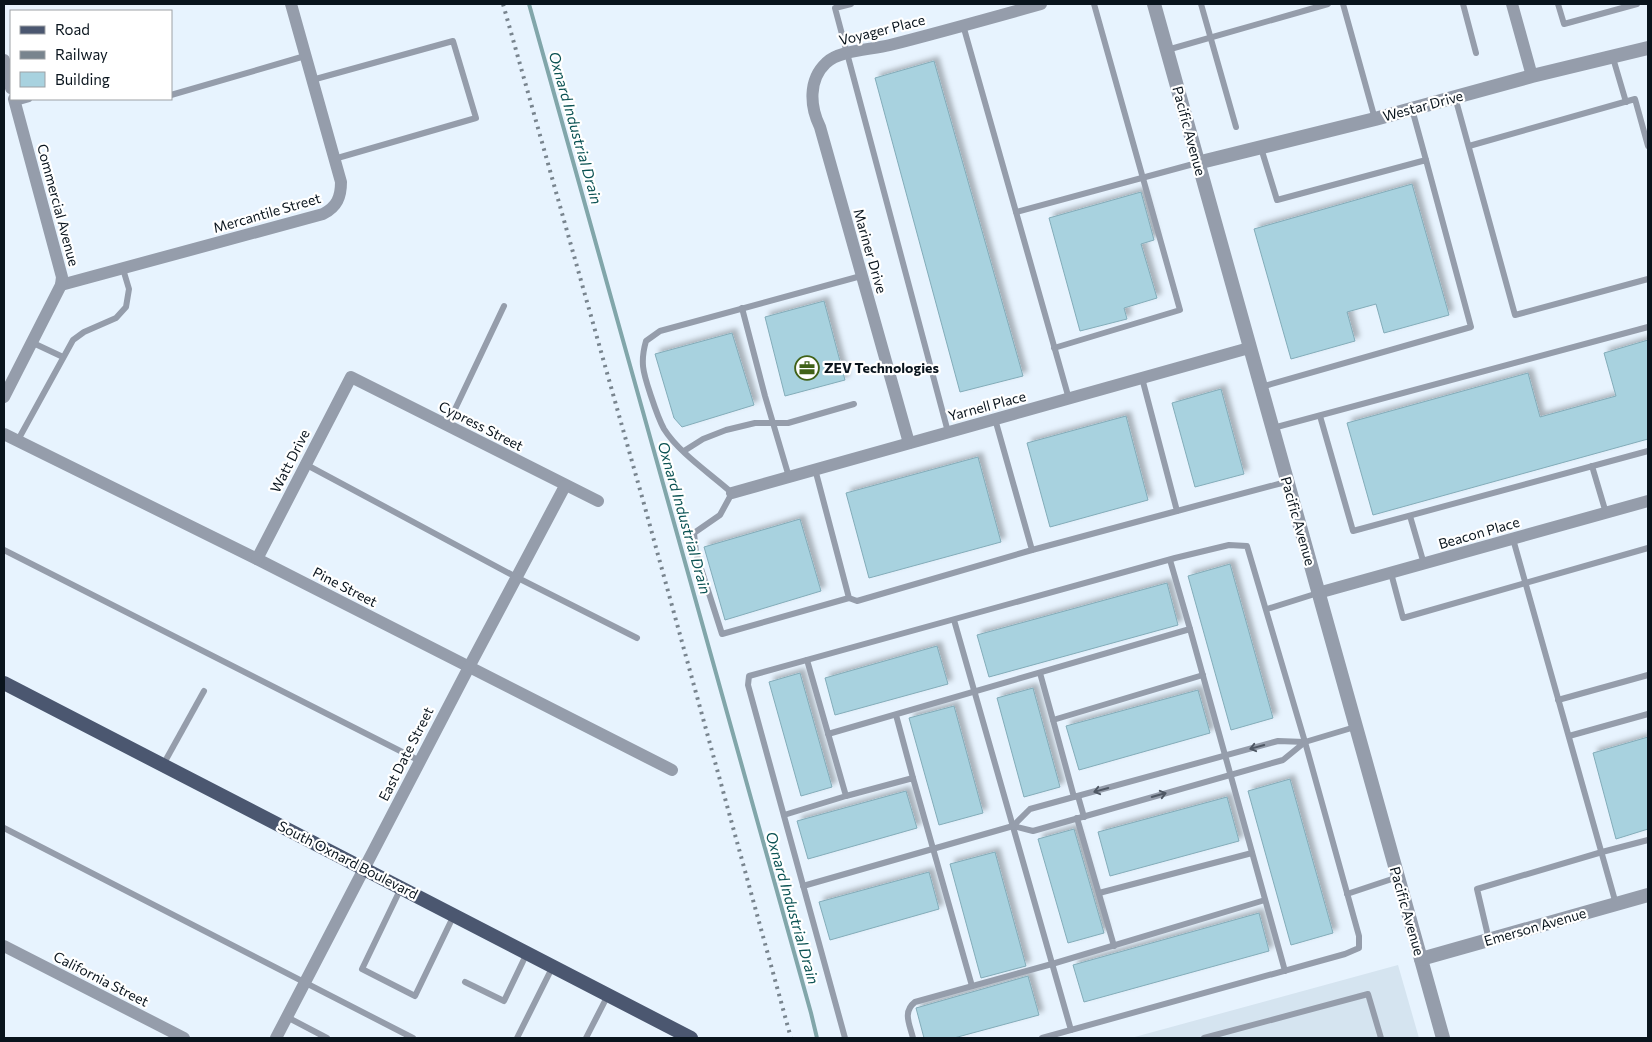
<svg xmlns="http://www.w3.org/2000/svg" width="1652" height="1042" viewBox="0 0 1652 1042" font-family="Commissioner,sans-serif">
	<defs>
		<filter id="shadow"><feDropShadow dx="4.5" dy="-4.5" stdDeviation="2.5" flood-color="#0004"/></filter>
	</defs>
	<rect width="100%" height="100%" fill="#e7f3fe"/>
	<!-- built -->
	<polygon fill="#d5e4f0" points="1398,965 1419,1038 1131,1038"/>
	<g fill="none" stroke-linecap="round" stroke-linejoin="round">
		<!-- stream -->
		<polyline stroke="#81a6aa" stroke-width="4" points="529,4 811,1013 817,1038"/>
	</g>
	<!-- building -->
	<g fill="#a8d2df" stroke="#83acb9" filter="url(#shadow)">
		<polygon points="934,61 1023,376 960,392 875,78"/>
		<polygon points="1412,184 1449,315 1384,333 1376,304 1347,312 1355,341 1291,359 1254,229"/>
		<polygon points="1141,192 1154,240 1141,244 1157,298 1124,308 1127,319 1080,331 1049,218"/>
		<polygon points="824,301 845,380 785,396 765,317"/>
		<polygon points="732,333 754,405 682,427 674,418 655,354"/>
		<polygon points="1648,340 1648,439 1373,515 1347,423 1528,373 1540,417 1616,396 1604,353"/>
		<polygon points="1221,389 1244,474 1195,487 1172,403"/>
		<polygon points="1126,416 1148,500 1050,527 1027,443"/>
		<polygon points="978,457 1001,542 869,578 846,493"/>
		<polygon points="800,519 821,591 725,620 704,547"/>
		<polygon points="1230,564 1273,718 1231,730 1188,576"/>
		<polygon points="1167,583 1178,625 989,677 977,635"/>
		<polygon points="937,646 948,684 835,715 825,678"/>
		<polygon points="800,673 832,787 801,796 769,682"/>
		<polygon points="1033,688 1060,787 1024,797 997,698"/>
		<polygon points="1198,690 1210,733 1079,770 1066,726"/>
		<polygon points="954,706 983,813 939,825 909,718"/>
		<polygon points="1648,737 1648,829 1616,839 1593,753"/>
		<polygon points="1290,779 1333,933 1291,945 1248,791"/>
		<polygon points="906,791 917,828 808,859 797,821"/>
		<polygon points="1227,797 1239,841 1110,876 1098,832"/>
		<polygon points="1074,829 1104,933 1068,943 1038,839"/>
		<polygon points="995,852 1026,966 981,978 950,864"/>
		<polygon points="929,872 939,909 830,940 819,902"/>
		<polygon points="1259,913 1269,951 1084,1002 1073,965"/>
		<polygon points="1028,976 1039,1015 954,1038 924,1038 916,1008"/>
	</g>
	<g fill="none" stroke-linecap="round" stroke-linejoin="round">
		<!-- service -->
		<g stroke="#959dab" stroke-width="6">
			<polyline points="851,4 835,8 948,432"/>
			<polyline points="1201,4 1236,127"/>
			<polyline points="1343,4 1375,119"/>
			<polyline points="1463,4 1476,53"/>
			<polyline points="1558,4 1564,24 1637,4"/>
			<polyline points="963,25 1069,399"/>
			<polyline points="1167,50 1328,4"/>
			<polyline points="1613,58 1626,102"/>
			<polyline points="312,80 453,41 476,118 334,159"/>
			<polyline points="171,95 305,56"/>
			<polyline points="1455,97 1515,315 1648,279"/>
			<polyline points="15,103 29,99"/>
			<polyline points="1412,109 1426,160"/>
			<polyline points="1469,146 1635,99 1648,146"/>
			<polyline points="1261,148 1277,200 1426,160 1471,327 1261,387"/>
			<polyline points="1016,212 1197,163"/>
			<polyline points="742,308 765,396 789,477"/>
			<polyline points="31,342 63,357"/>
			<polyline points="1054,348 1180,310 1094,4"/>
			<polyline points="1320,416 1353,531 1648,451"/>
			<polyline points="447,426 504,306"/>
			<polyline points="1273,428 1648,327"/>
			<polyline points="18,440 73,340 84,332 116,318 126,307 129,289 123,269"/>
			<polyline points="684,451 703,439 726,430 755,423 788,423 854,404"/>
			<polyline points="305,464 516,577 637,638"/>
			<polyline points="1592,466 1606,513"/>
			<polyline points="815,469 849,598 857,601 1032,550 995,419"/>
			<polyline points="1177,511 1286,482"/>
			<polyline points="1410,516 1424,564"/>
			<polyline points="1513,539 1616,904"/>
			<polyline points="4,550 420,761"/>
			<polyline points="1032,550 1177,511 1142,378"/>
			<polyline points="1391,573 1403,618 1648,548"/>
			<path d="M 849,598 L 722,634 L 696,553 L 694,533 L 720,515 L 732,493 C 711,474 679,453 664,429 C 658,418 654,405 650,393 C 643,372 640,362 646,341 L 660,331 L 861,276"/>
			<polyline points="1267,609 1318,593"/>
			<polyline points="954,620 1071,1030"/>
			<polyline points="1190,629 1285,971"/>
			<polyline points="1040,673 1053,720 1203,675"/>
			<polyline points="1558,700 1648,675"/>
			<polyline points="896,715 913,778"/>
			<polyline points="1053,720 1074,797"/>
			<polyline points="828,734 1190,629 1170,560"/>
			<polyline points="1569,736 1648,714"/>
			<polyline points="1305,742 1283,760 1033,831 1013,826 1030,809 1278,741 1305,742 1355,727"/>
			<polyline points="163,765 204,691"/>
			<polyline points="846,796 913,778 972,986"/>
			<polyline points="1078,796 1084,817"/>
			<polyline points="784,815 846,796 807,660"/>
			<polyline points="1077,818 1114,946"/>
			<polyline points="4,828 413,1038"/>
			<polyline points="803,886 1013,826"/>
			<polyline points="401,888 362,969 415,996 454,915"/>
			<polyline points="1099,893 1252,853"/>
			<polyline points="1347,894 1398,877"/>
			<polyline points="1489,940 1477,889 1602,852 1648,840"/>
			<polyline points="465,982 504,1001 527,953"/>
			<polyline points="287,1017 327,1038"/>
			<polyline points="517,1038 553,966"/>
			<polyline points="586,1038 608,995"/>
			<polyline points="845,1038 748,685 749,676 1175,558 1229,545 1247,546 1305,742 1359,936 1359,948 1345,954 1042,1038"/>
			<path d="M 913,1038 C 910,1025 902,1012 915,1002 L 1052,964 L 1265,900"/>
			<polyline points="1204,1038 1368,994 1381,1038"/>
		</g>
		<!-- minor -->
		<g stroke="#959dab" stroke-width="12">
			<polyline points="1512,4 1532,76"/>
			<polyline points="4,60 11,88"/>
			<path d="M 61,285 L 323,214 C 337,207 341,197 341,182 L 291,4"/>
			<polyline points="4,397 61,285 62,277 14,99"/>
			<polyline points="4,434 257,559 672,770"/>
			<path d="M 909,443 L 820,127 C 810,107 808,80 826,63 C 839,50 871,50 890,45 C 941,32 991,18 1041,4"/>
			<polyline points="732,493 1249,348"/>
			<polyline points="257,559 351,377 598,501"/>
			<polyline points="1318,593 1648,501"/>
			<polyline points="4,946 184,1038"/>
			<polyline points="276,1038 469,667 565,486"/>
		</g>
		<!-- tertiary -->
		<g stroke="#959dab" stroke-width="14">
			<polyline points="1154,4 1443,1038"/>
			<polyline points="1197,163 1375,119 1532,76 1648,48"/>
			<polyline points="1421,959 1648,895"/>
		</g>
		<!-- primary -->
		<polyline stroke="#4b5770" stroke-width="14" points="4,683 691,1038"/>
		<!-- rail -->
		<polyline stroke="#78848e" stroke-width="4" stroke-dasharray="2.5 5" stroke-linecap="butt" points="503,4 644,504 791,1038"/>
	</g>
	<!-- one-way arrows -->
	<defs><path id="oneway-shaft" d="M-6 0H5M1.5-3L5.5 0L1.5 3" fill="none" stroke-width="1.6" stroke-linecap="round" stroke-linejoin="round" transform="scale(1.25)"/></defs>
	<g stroke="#4f5864">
		<use href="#oneway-shaft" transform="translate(1257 747) rotate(165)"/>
		<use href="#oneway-shaft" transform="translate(1101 790) rotate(165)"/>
		<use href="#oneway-shaft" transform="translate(1159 795) rotate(-16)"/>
	</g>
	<!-- icons -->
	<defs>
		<g id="office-ring" transform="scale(1.25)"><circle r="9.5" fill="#fff" stroke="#406117" stroke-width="1.5"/><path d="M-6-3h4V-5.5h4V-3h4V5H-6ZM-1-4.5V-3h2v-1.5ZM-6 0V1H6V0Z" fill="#406117"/></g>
	</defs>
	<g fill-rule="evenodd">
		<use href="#office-ring" x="807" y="368"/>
	</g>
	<g text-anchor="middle" stroke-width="4.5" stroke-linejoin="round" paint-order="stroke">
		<!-- street labels -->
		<g font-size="14" fill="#09141d" stroke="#fff">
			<text transform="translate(882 30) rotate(-14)" y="5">Voyager Place</text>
			<text transform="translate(1423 106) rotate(-15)" y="5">Westar Drive</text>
			<text transform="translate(1189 131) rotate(75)" y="5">Pacific Avenue</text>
			<text transform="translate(58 205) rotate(75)" y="5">Commercial Avenue</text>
			<text transform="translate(267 213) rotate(-16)" y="5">Mercantile Street</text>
			<text transform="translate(870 251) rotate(74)" y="5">Mariner Drive</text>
			<text transform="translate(987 406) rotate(-15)" y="5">Yarnell Place</text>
			<text transform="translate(481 426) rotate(27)" y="5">Cypress Street</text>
			<text transform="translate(290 461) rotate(-63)" y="5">Watt Drive</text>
			<text transform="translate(1298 521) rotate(74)" y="5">Pacific Avenue</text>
			<text transform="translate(1479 533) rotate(-16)" y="5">Beacon Place</text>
			<text transform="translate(345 587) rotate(27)" y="5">Pine Street</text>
			<text transform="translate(406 754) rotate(-63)" y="5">East Date Street</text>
			<text transform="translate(348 860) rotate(27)" y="5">South Oxnard Boulevard</text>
			<text transform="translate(1407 911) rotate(74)" y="5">Pacific Avenue</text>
			<text transform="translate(1535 927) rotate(-16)" y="5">Emerson Avenue</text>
			<text transform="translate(101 979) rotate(27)" y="5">California Street</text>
		</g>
		<!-- poi labels -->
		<g font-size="14" font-weight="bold" fill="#09141d" stroke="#fff" text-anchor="start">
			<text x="824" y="373">ZEV Technologies</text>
		</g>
		<!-- water labels -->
		<g font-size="15" font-style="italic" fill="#0c5354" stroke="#fff">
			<text transform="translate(575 128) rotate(74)" y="5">Oxnard Industrial Drain</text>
			<text transform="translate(684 518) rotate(74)" y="5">Oxnard Industrial Drain</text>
			<text transform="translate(792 908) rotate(74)" y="5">Oxnard Industrial Drain</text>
		</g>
	</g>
	<!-- border -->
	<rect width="1652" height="1042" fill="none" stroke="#09141d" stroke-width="10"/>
	<!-- legend -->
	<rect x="10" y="10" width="162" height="90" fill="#ffffff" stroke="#9da1a5"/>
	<rect x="20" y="26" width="25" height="8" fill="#4b5770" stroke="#9da1a5"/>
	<text x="55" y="35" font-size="15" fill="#09141d">Road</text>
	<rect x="20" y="51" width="25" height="8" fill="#78848e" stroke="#9da1a5"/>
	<text x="55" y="60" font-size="15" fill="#09141d">Railway</text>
	<rect x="20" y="72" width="25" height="15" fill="#a8d2df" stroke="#9da1a5"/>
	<text x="55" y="85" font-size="15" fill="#09141d">Building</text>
</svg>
